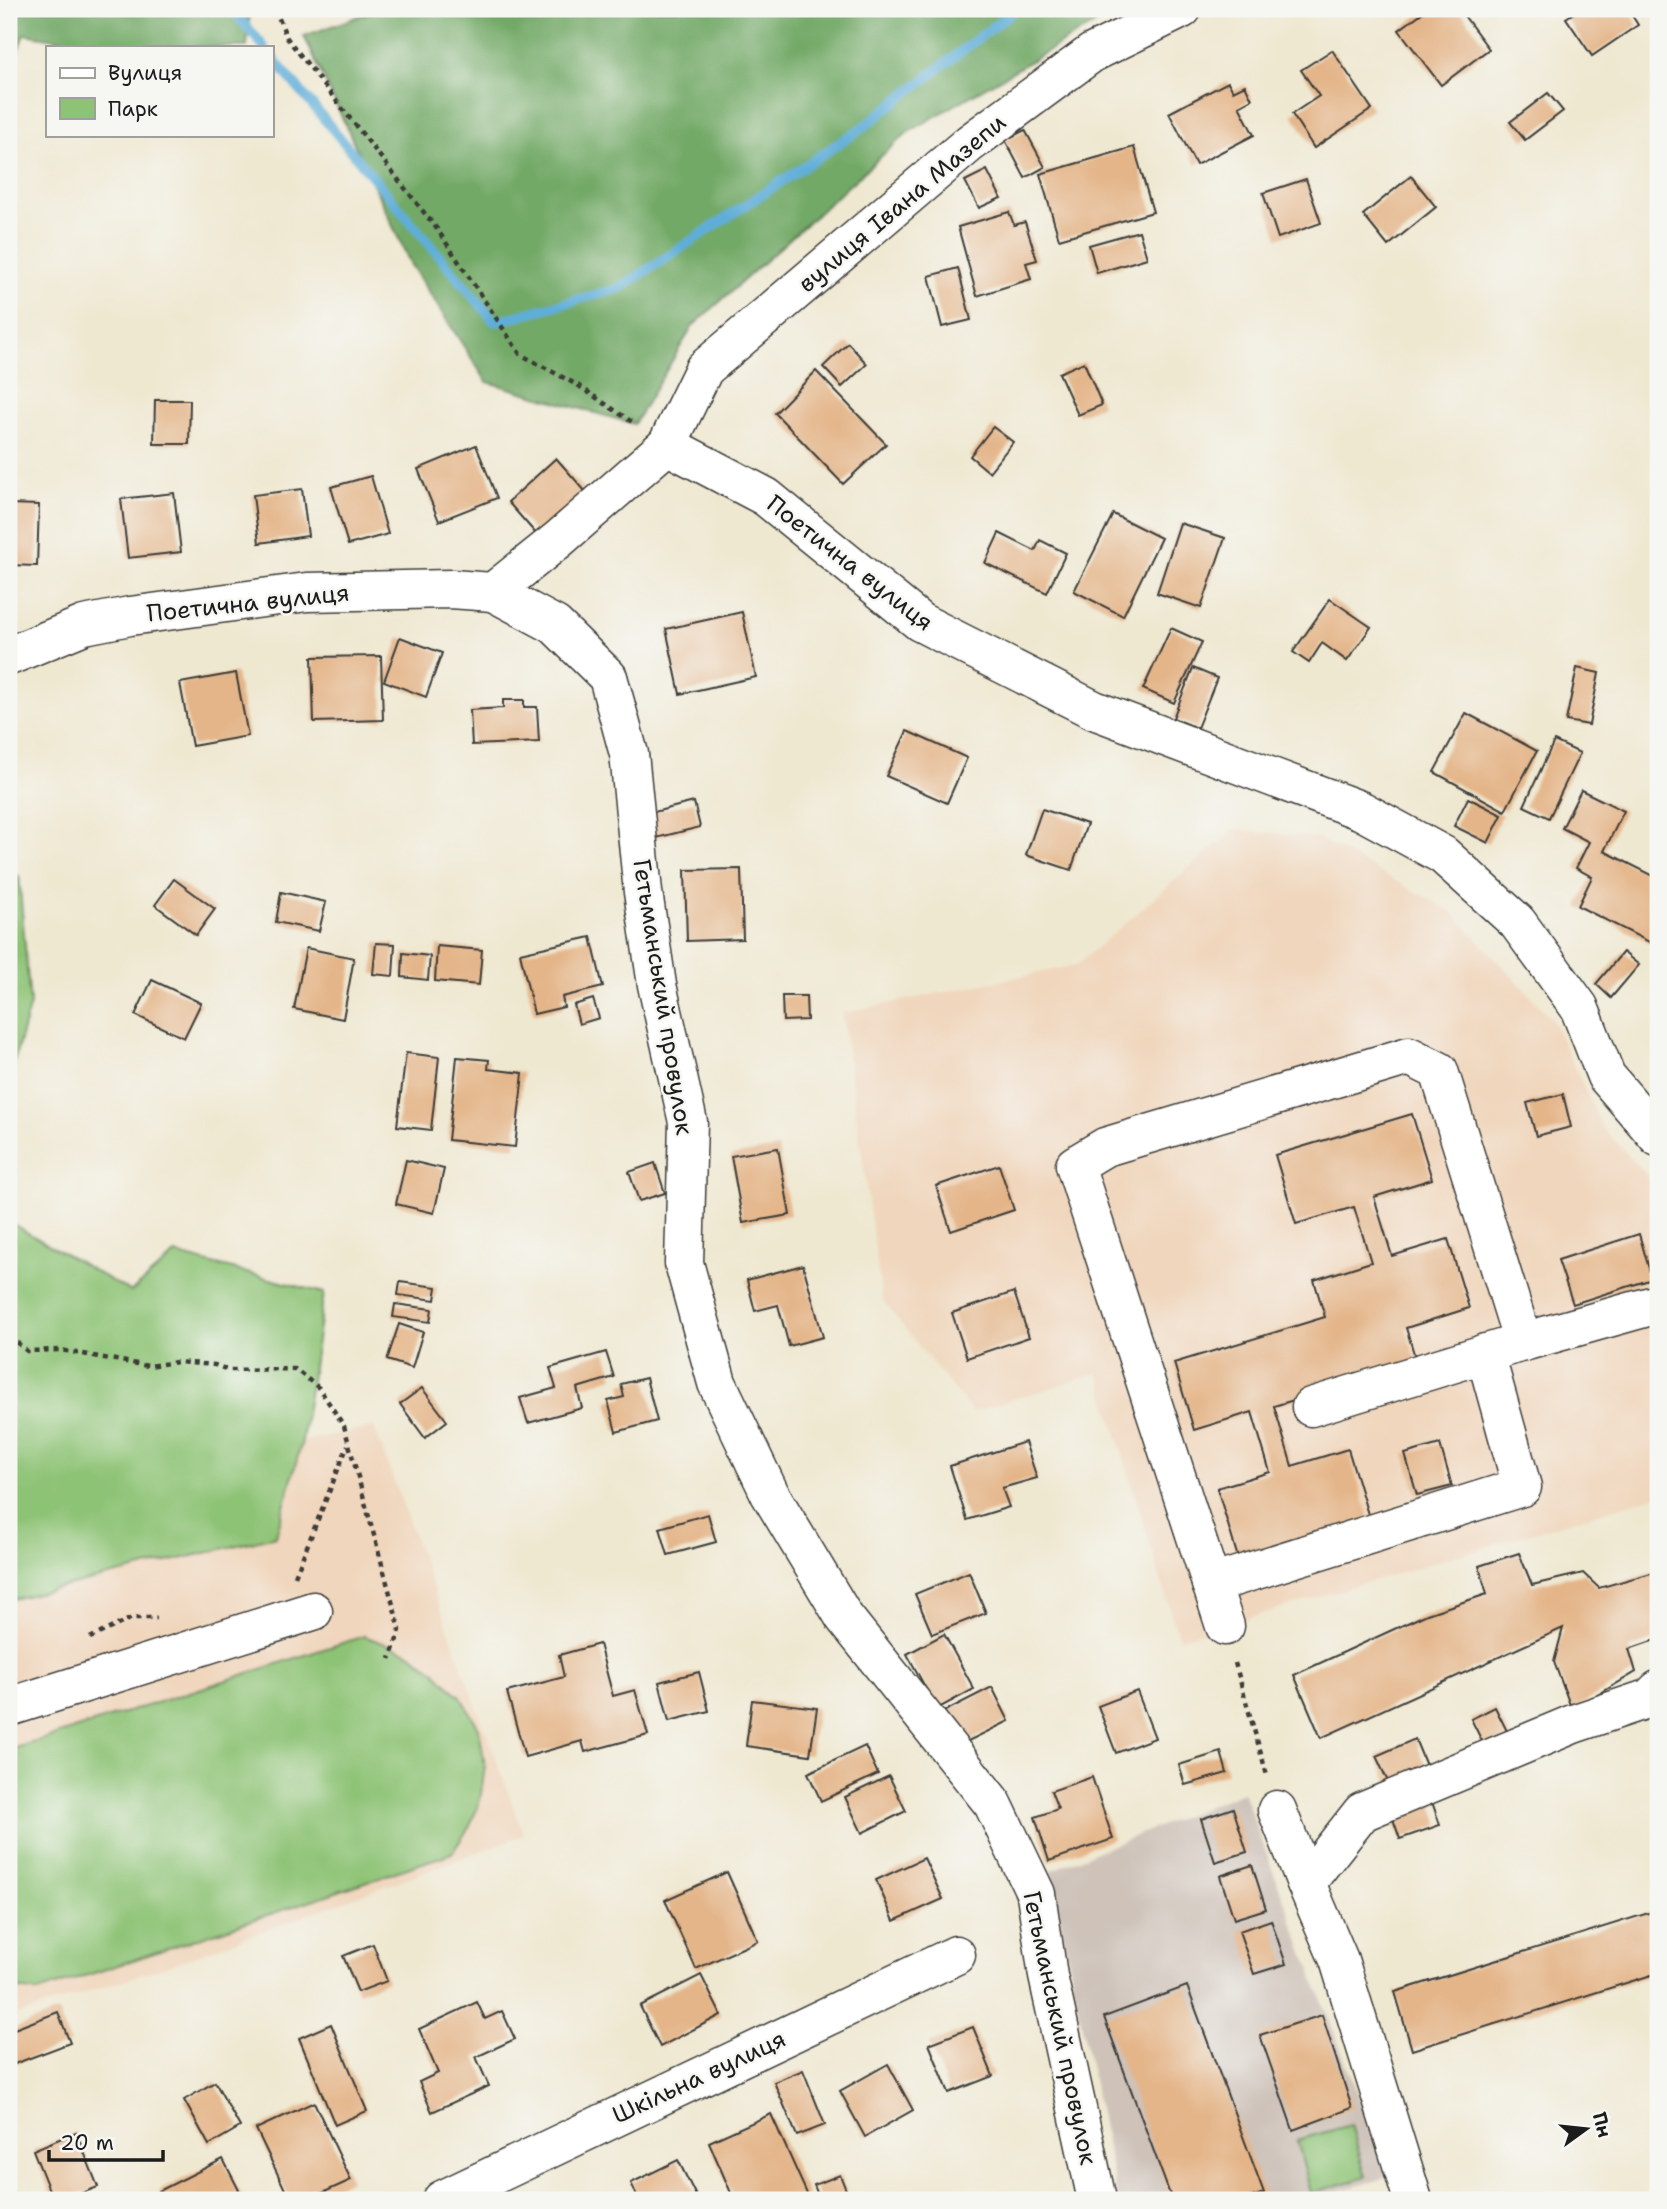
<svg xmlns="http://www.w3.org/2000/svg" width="1667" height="2209" viewBox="0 0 1667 2209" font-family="'Shantell Sans',sans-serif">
	<rect width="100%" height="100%" fill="#f6f6f2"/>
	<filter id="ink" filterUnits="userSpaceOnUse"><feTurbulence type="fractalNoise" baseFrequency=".0143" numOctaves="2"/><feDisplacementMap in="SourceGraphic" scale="14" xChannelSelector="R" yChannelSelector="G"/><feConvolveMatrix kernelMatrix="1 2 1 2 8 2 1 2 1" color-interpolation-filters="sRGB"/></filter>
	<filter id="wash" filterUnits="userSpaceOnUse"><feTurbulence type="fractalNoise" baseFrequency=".00686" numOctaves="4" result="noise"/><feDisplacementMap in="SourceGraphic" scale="28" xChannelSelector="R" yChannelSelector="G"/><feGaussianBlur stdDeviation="1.57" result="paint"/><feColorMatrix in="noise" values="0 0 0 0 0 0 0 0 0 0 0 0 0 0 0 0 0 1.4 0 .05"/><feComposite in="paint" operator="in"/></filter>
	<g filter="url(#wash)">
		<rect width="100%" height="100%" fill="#efe8d1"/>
		<!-- built -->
		<g fill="#f0d6bc">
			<polygon points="1234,829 1318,838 1452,912 1552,1019 1602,1127 1658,1187 1658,1495 1179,1639 1098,1373 972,1412 882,1300 842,1013 1077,965"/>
			<polygon points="374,1427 524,1835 173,1964 9,2018 9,1600 275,1536 302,1441"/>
		</g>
		<!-- industrial -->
		<polygon fill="#cec2b9" points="1243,1792 1389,2177 1307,2200 1118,2200 1050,1871"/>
		<!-- green -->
		<g fill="#8dc375" stroke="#547048" stroke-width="2">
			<polygon points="19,876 30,1004 9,1080 9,878"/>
			<polygon points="9,1222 131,1292 175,1254 324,1293 302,1441 276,1536 9,1600"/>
			<polygon points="364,1636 410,1653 433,1670 460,1696 479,1728 485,1766 480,1800 470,1826 452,1853 38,1992 9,1988 9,1750"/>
			<polygon points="1351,2125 1366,2177 1311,2193 1297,2140"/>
		</g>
		<!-- forest -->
		<g fill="#72a966" stroke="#476241" stroke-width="2">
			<polygon points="9,9 250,9 247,47 106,47 24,34 9,75"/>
			<polygon points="379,9 1120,9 907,133 693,326 634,424 487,382 411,265 304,36"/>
		</g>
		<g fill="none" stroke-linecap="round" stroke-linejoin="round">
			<!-- stream -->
			<g stroke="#5faed9" stroke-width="10">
				<polyline points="232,9 264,47"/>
				<polyline points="271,56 495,322 620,288 859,130 1016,9"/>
			</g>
		</g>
		<g id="blocks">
			<!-- building -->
			<g fill="#e4b589">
				<polygon points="1427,9 1459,9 1489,49 1441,85 1399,30"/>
				<polygon points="1580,9 1628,9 1638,25 1592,56 1566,18"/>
				<polygon points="1332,50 1372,109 1314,148 1292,114 1319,96 1301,70"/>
				<polygon points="1228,82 1233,91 1245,85 1252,99 1239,106 1254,135 1196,165 1169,113"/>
				<polygon points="1548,93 1563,111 1525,140 1510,122"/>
				<polygon points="1025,130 1045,167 1025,178 1005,140"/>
				<polygon points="1134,147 1153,212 1059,239 1040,174"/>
				<polygon points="987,170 1001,198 979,208 965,181"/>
				<polygon points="1411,176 1436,207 1388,246 1363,215"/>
				<polygon points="1306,179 1321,223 1278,238 1263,193"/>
				<polygon points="1009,212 1014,225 1025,222 1037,260 1026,263 1031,279 977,296 958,227"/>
				<polygon points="1139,231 1147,258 1097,273 1089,245"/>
				<polygon points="958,268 971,320 942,327 929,276"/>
				<polygon points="848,343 867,364 842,387 823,367"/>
				<polygon points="1084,362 1102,405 1078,415 1059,373"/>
				<polygon points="816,371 886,444 843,484 775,413"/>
				<polygon points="155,400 190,400 189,444 154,444"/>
				<polygon points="993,427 1013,442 989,472 970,456"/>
				<polygon points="476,445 497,498 439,521 418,469"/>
				<polygon points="556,458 586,492 538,536 508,502"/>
				<polygon points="371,476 388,534 348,545 331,487"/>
				<polygon points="302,489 308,536 259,543 253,495"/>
				<polygon points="174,493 181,552 128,558 121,499"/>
				<polygon points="9,504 39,505 37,566 9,565"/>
				<polygon points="1113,514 1161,538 1123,616 1074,591"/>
				<polygon points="1180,523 1225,538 1201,608 1157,593"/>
				<polygon points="999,533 1035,551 1040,540 1066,553 1047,593 985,563"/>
				<polygon points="1330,599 1371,627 1347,661 1322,643 1309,663 1293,652"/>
				<polygon points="742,612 756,677 680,694 666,629"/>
				<polygon points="1171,628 1202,642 1174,703 1143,689"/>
				<polygon points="400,637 442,653 426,697 384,681"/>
				<polygon points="381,656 383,720 314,722 312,657"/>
				<polygon points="1193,668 1217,678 1197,728 1173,718"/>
				<polygon points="1577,668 1599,673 1589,725 1566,721"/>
				<polygon points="236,673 248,736 192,746 180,683"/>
				<polygon points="503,700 524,700 524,707 537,707 539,742 472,745 470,710 503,708"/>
				<polygon points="1466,713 1537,751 1505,811 1434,772"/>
				<polygon points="907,731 967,758 947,803 886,776"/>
				<polygon points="1554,741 1580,753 1549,818 1524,806"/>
				<polygon points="1581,790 1624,811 1604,851 1658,878 1658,933 1653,944 1578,906 1592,877 1576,868 1589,842 1562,828"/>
				<polygon points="1468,798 1502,815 1488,843 1454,826"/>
				<polygon points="694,802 700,827 652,839 646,814"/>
				<polygon points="1042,809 1087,824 1071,870 1026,855"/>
				<polygon points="741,869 743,939 687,941 685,870"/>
				<polygon points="174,879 215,909 196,935 155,905"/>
				<polygon points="281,892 326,902 319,931 276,922"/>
				<polygon points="591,937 603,987 562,997 564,1007 534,1014 520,953"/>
				<polygon points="376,943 395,944 393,976 373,974"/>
				<polygon points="437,946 482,950 479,985 435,981"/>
				<polygon points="306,948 354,958 343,1019 294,1009"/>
				<polygon points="1623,952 1639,965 1611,998 1596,984"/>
				<polygon points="403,953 430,956 428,980 402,977"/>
				<polygon points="152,980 201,1003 184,1038 135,1015"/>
				<polygon points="782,996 806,996 807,1020 783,1021"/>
				<polygon points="593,999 599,1018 579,1024 574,1005"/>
				<polygon points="406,1053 439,1057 431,1130 397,1126"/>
				<polygon points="457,1057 489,1060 488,1069 523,1073 515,1147 448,1140"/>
				<polygon points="1563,1094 1571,1127 1536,1136 1527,1103"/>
				<polygon points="1412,1114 1432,1179 1374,1197 1392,1256 1448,1239 1469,1308 1406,1328 1417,1363 1274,1406 1292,1466 1348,1449 1370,1521 1239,1561 1217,1488 1270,1472 1252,1412 1194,1430 1174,1363 1325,1317 1314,1280 1371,1262 1354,1207 1296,1224 1275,1155"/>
				<polygon points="778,1148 790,1215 743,1223 731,1156"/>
				<polygon points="406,1160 444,1169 434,1213 396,1204"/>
				<polygon points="655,1163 665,1193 639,1201 629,1172"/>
				<polygon points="999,1165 1014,1210 951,1231 936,1186"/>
				<polygon points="1639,1234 1652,1279 1573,1304 1558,1260"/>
				<polygon points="803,1265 823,1337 789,1346 778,1305 755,1311 747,1280"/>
				<polygon points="400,1282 437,1287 435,1300 398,1295"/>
				<polygon points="1014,1292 1029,1337 967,1358 952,1313"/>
				<polygon points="395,1304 432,1309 430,1322 393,1317"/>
				<polygon points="399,1324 423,1332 412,1368 387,1360"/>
				<polygon points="606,1352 614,1377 577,1388 582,1408 528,1423 520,1398 556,1388 550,1368"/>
				<polygon points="646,1378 657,1421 616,1432 608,1401 624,1397 621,1384"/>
				<polygon points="422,1388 447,1421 425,1438 400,1404"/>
				<polygon points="1025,1442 1037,1478 1002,1488 1009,1507 967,1520 950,1466"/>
				<polygon points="1440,1444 1452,1486 1417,1495 1405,1454"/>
				<polygon points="708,1514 716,1542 668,1555 660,1528"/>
				<polygon points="1519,1553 1532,1585 1583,1573 1599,1588 1658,1571 1658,1639 1629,1649 1636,1672 1572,1710 1554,1662 1563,1628 1321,1738 1294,1675 1427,1614 1487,1594 1479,1566"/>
				<polygon points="969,1572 986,1613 932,1634 915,1594"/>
				<polygon points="944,1634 974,1689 937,1709 907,1654"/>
				<polygon points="599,1644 613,1696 635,1690 648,1735 585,1752 582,1741 525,1757 507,1692 564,1677 559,1655"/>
				<polygon points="699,1672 709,1711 669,1721 659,1682"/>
				<polygon points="992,1687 1009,1721 958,1746 941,1713"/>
				<polygon points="1137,1691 1155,1738 1116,1753 1098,1706"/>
				<polygon points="752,1700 817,1708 810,1755 746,1746"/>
				<polygon points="1495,1707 1510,1737 1486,1749 1471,1719"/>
				<polygon points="1415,1739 1427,1768 1389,1784 1376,1756"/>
				<polygon points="865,1746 878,1774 821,1801 808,1773"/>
				<polygon points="1221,1752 1227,1773 1185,1785 1179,1765"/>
				<polygon points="889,1776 906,1811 862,1833 845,1797"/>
				<polygon points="1092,1777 1113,1839 1049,1861 1035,1817 1058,1809 1051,1791"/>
				<polygon points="1431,1799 1440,1825 1400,1839 1391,1813"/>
				<polygon points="1233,1808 1247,1852 1215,1862 1201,1819"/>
				<polygon points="924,1858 943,1899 894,1921 876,1880"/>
				<polygon points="1252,1865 1266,1909 1234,1919 1220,1876"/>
				<polygon points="727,1872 758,1941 696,1969 665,1900"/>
				<polygon points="1658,1910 1658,1973 1412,2050 1395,1992"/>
				<polygon points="1271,1920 1286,1964 1254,1974 1239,1931"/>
				<polygon points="373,1944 387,1981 358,1992 343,1956"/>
				<polygon points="701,1975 721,2015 660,2047 640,2006"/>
				<polygon points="1187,1986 1264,2193 1243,2200 1172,2200 1104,2017"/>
				<polygon points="477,2002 485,2019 502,2011 515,2039 476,2057 489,2086 432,2112 419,2082 438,2073 419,2029"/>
				<polygon points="58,2012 70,2043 9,2066 9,2031"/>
				<polygon points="1322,2015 1352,2108 1293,2130 1260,2035"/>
				<polygon points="331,2024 367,2111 335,2125 299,2038"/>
				<polygon points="973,2027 993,2076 949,2093 929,2044"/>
				<polygon points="888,2064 913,2110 865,2137 840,2091"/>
				<polygon points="803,2070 825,2125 797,2136 774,2082"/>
				<polygon points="215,2082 240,2127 209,2145 184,2100"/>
				<polygon points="314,2102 351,2180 307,2200 290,2200 256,2129"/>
				<polygon points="771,2114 808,2196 799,2200 734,2200 709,2142"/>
				<polygon points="76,2132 98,2187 64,2200 53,2200 33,2150"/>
				<polygon points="223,2159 244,2200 163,2200 159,2191"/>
				<polygon points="678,2160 698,2200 639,2200 631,2183"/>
				<polygon points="840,2175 850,2200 820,2200 814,2185"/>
			</g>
		</g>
	</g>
	<g filter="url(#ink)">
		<use href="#blocks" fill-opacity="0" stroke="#3c3b37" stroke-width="2"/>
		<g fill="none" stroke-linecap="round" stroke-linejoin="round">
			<!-- minor casing -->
			<g stroke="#3c3b37" stroke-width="41">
				<g id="minor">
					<polyline points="667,445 704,369 970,143 1092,53 1182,9"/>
					<polyline points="493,592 555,625 608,677 629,754 643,892 657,985 688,1122 684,1263 717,1383 770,1494 844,1617 993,1804 1036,1894 1048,1976 1097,2200"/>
					<polyline points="9,656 84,625 130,616 307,592 451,589 493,592 559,539 667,445 766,497 920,622 1094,710 1362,811 1443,855 1517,922 1579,1007 1606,1076 1658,1137"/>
					<polyline points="1523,1342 1658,1304"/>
					<polyline points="1211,1584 1522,1487 1485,1353"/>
					<polyline points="1225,1626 1075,1165 1105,1147 1409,1056 1439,1071 1523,1342 1311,1407"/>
					<polyline points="9,1707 313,1611"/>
					<polyline points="1277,1810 1306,1883 1339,1960 1413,2200"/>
					<polyline points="1306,1883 1362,1812 1573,1724 1650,1698 1658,1690"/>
					<polyline points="442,2200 956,1955"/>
				</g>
			</g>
			<!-- path -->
			<g stroke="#3c3b37" stroke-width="4.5" stroke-dasharray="5 5" stroke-linecap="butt">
				<polyline points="275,9 287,38 437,229 520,354 579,386 635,424"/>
				<polyline points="9,1336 27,1351 61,1350 148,1366 177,1362 215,1365 228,1370 295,1369 319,1388 344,1426 400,1630 390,1659"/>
				<polyline points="295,1576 348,1445"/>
				<polyline points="90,1638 132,1618 157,1618"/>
				<polyline points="1235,1663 1267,1775"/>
			</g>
			<!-- minor -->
			<use href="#minor" stroke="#fff" stroke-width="38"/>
		</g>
	</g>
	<g text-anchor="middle" stroke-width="5" stroke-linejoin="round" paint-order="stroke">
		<!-- street labels -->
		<g font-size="24" fill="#1c1c1c" stroke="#f6f6f2">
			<text transform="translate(902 203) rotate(-40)" y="8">вулиця Івана Мазепи</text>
			<text transform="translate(850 563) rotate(38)" y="8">Поетична вулиця</text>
			<text transform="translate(248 603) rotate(-6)" y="8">Поетична вулиця</text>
			<text transform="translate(663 997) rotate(81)" y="8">Гетьманський провулок</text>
			<text transform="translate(1060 2028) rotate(78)" y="8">Гетьманський провулок</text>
			<text transform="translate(699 2077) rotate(-25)" y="8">Шкільна вулиця</text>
		</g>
	</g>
	<!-- margin -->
	<rect width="1667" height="2209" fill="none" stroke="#f6f6f2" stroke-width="35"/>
	<!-- legend -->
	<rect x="46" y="46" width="228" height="91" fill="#f6f6f2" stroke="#9f9f9c" stroke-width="2"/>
	<rect x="60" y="68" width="35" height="10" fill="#ffffff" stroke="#9f9f9c" stroke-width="2"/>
	<text x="108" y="80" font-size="21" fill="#1c1c1c">Вулиця</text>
	<rect x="60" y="98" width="35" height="21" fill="#8dc375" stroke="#9f9f9c" stroke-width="2"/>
	<text x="108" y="116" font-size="21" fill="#1c1c1c">Парк</text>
	<!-- north arrow -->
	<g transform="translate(1586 2129) rotate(75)" stroke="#f6f6f2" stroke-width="5" paint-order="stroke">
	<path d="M0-5L12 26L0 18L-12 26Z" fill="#1c1c1c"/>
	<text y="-10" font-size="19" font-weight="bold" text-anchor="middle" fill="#1c1c1c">Пн</text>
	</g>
	<!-- scale -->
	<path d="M49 2150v10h114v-10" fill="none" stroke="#1c1c1c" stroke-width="3.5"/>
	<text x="60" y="2150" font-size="21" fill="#1c1c1c" stroke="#f6f6f2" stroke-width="5" paint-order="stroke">20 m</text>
</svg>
